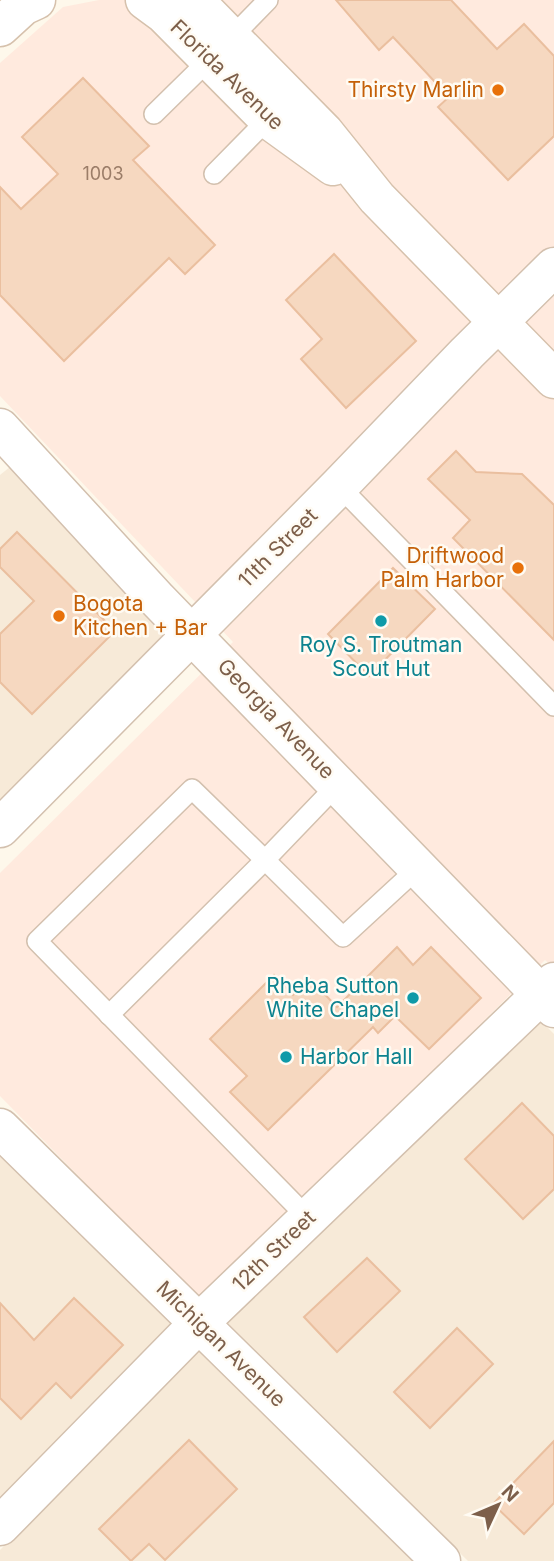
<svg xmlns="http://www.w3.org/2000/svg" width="554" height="1561" viewBox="0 0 554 1561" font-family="Inter,sans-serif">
	<rect width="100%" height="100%" fill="#fef8eb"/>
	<!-- residential -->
	<g fill="#f7ead8">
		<polygon points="10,467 168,635 0,805 0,475"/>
		<polygon points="539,1019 554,1034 554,1561 468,1561 224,1321"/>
		<polygon points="0,1154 174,1324 0,1503"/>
		<polygon points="198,1347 415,1561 0,1561 0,1550"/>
	</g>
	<!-- commercial -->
	<polygon fill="#ffeade" points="99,0 554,0 554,968 545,960 201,1301 0,1096 0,873 233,642 0,396 0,63 63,7"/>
	<!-- building -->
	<g fill="#f6d8c0" stroke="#eabf9f" stroke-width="2">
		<polygon points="336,0 451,0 497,49 524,24 554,56 554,136 508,180 438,107 449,97 393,37 379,50"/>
		<polygon points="83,78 149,146 133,160 215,245 185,274 169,258 64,361 0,295 0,187 21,209 58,174 22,137"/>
		<polygon points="334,254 416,341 346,408 301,359 322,339 286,300"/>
		<polygon points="456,451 476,472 522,474 554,505 554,640 453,538 470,520 428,479"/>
		<polygon points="17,532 115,631 32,714 0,682 0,634 34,601 0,567 0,549"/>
		<polygon points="393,568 435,609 369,676 328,634"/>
		<polygon points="397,947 413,965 431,947 481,998 429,1049 395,1016 378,1033 373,1027 268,1130 230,1092 247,1076 210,1039 274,975 293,995 309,978 337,1007"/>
		<polygon points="522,1103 554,1136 554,1189 523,1219 465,1159"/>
		<polygon points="367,1258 400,1291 337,1352 304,1317"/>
		<polygon points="74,1298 123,1345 71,1398 56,1383 21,1419 0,1398 0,1303 34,1340"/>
		<polygon points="457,1328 493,1364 430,1428 394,1392"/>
		<polygon points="189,1440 237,1489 165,1560 149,1544 131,1561 99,1529"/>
		<polygon points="554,1441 554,1503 524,1534 493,1504"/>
	</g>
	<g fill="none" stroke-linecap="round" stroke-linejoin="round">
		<!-- service casing -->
		<g stroke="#d3c0ae" stroke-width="22">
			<g id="service">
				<polyline points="231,38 268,0"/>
				<polyline points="154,114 209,60"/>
				<polyline points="214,174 268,119"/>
				<polyline points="339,486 554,706"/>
				<polyline points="109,1015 265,860 343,937 418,868"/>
				<polyline points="308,1218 37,941 192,789 265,860 338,784"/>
			</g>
		</g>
		<!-- minor casing -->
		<g stroke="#d3c0ae" stroke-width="41">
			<g id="minor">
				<polyline points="0,428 158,600 554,1008"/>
				<polyline points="0,828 339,486 467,353 554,267"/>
				<polyline points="0,1128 441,1561"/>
				<polyline points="0,1526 199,1323 554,982"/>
			</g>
		</g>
		<!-- secondary casing -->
		<g stroke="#d6c1ac" stroke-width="41">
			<g id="secondary">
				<polyline points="145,0 164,14 268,119 333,166"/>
				<polyline points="194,0 324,132 377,198 554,379"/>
				<polyline points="0,27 23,6 36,0"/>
			</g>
		</g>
		<!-- service -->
		<use href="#service" stroke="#fff" stroke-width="19"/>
		<!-- minor -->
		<use href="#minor" stroke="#fff" stroke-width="38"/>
		<!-- secondary -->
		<use href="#secondary" stroke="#fff" stroke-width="38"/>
	</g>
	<!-- markers -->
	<g fill="#e8710a" stroke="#fffbf3" stroke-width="2.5">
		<circle cx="498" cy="90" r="7"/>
		<circle cx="518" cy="568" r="7"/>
		<circle cx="59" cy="616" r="7"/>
	</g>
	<g fill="#0f9aa8" stroke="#fffbf3" stroke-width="2.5">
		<circle cx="381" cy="621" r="7"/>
		<circle cx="413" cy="998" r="7"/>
		<circle cx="286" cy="1057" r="7"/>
	</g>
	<g text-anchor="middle" stroke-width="5" stroke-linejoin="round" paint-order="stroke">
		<!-- number labels -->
		<g font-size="18" fill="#9b7d68">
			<text x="103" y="180">1003</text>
		</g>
		<!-- street labels -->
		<g font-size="21" fill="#7d5f4a" stroke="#fffbf3">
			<text transform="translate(227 75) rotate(44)" y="7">Florida Avenue</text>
			<text transform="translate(278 548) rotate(-45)" y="7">11th Street</text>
			<text transform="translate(276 719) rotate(46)" y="7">Georgia Avenue</text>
			<text transform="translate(274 1251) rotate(-44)" y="7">12th Street</text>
			<text transform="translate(221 1344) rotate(44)" y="7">Michigan Avenue</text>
		</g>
		<!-- food labels -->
		<g font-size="21" fill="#c56008" stroke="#fffbf3" text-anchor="end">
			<text x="484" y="97">Thirsty Marlin</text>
			<text x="504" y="563">Driftwood<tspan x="504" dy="24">Palm Harbor</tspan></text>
			<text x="73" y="611" text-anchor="start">Bogota<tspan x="73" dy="24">Kitchen + Bar</tspan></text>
		</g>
		<!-- culture labels -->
		<g font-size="21" fill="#0d838f" stroke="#fffbf3">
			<text x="381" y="652">Roy S. Troutman<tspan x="381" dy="24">Scout Hut</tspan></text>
			<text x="399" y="993" text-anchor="end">Rheba Sutton<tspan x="399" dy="24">White Chapel</tspan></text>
			<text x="300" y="1064" text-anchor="start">Harbor Hall</text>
		</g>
	</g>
	<!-- north arrow -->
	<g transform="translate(498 1505) rotate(46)" stroke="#fffbf3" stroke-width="5" paint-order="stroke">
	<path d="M0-5L12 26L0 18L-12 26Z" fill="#7d5f4a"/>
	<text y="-10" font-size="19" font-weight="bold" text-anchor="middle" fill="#7d5f4a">N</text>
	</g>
</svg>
